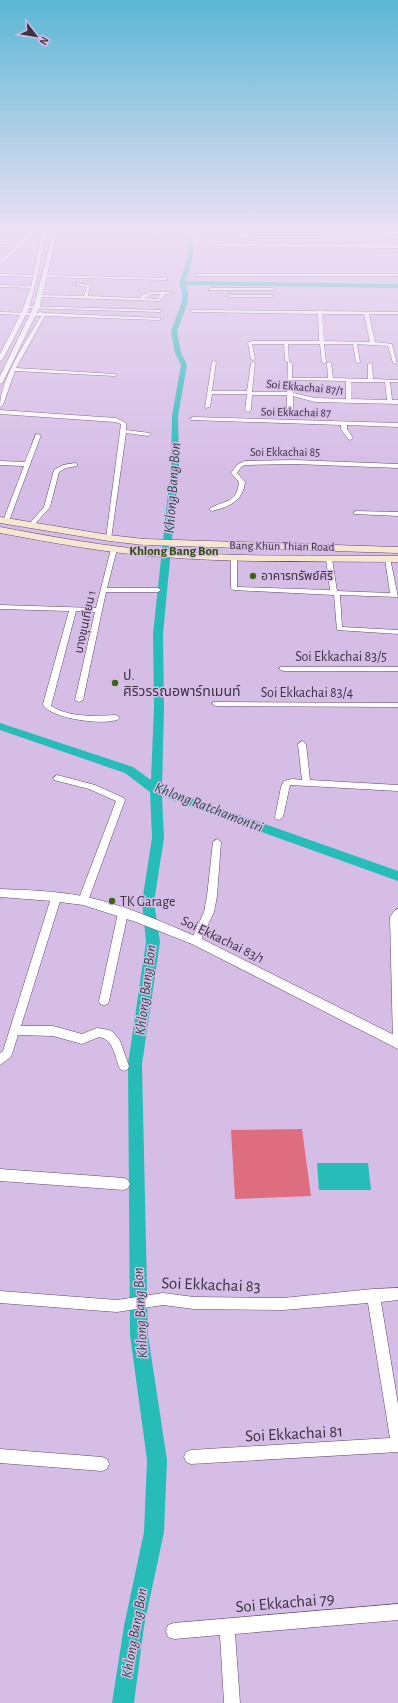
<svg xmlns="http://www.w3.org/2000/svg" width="398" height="1703" viewBox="0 0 398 1703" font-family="'Alegreya Sans','Noto Sans Thai',sans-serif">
	<rect width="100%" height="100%" fill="#d6bde6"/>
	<!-- green -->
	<polygon fill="#de6e7f" points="302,1129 311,1196 235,1199 231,1130"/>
	<!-- water -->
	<polygon fill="#27bcb8" points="317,1163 368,1163 371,1190 319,1190"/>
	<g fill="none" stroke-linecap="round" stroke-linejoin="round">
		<!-- canal -->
		<path fill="#27bcb8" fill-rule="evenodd" d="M 188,232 L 192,232 C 195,250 192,265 185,281 L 398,284 L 398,288 L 185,285 L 188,291 L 188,302 L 177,331 L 181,353 L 187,365 L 178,416 L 179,465 L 163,634 L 164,707 L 162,788 L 398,871 L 398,881 L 162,796 L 164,838 L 154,902 L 160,942 L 142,1064 L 148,1335 L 167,1460 L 164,1532 L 144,1626 L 134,1703 L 112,1703 L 124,1626 L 144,1532 L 147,1460 L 130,1335 L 128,1064 L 146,942 L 142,902 L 152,838 L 150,792 L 125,773 L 0,730 L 0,723 L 133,767 L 151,780 L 154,707 L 153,634 L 171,465 L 172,416 L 181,365 L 175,353 L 171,331 L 182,302 L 182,291 L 179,283 L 188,258 Z"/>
		<!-- minor casing -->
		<g stroke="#5f496d" stroke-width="1">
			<g id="minor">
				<polygon points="14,232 46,232 32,233 22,245 0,265 0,262 16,245 0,244 0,242 18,243 28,233"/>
				<polygon points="53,232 163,232 161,233"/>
				<polygon points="239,232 243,232 243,235 244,236 321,236 323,235 322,232 326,232 327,236 321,238 244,238 240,237"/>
				<polygon points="327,232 398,232 398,234 329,233"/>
				<polygon points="219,243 398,244 398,248 213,246"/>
				<polygon points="0,274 36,275 38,276 36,277 0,276"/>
				<polygon points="196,274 398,274 398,276 195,276"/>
				<polygon points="44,275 166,278 168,279 166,280 43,277"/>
				<path d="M 76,283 L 90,285 L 88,296 L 140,298 L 142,295 L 151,292 L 172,292 L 174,293 L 165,294 L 159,301 L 40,297 L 38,296 L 40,295 L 84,296 L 87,287 L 76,285 ZM 151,294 L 161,294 L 158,299 L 144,298 Z"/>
				<polygon points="0,285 33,286 35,287 33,288 0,287"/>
				<polygon points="210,288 273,288 275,289 273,290 209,290"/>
				<polygon points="229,295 272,295 274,296 272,297 228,297"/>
				<polygon points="27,306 160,310 162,311 160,312 25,308"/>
				<path d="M 190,310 L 318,311 L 320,310 L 322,311 L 398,312 L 398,314 L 369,314 L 375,342 L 392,344 L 397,364 L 393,363 L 388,346 L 357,344 L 360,362 L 358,363 L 356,362 L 353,344 L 324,344 L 326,362 L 324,363 L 322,362 L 320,344 L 288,344 L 289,362 L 292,363 L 292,378 L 328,378 L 327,363 L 329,362 L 331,363 L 333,378 L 368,379 L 368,364 L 370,363 L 372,364 L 373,379 L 398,380 L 398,382 L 390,382 L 392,400 L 398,400 L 398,404 L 315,402 L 293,396 L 293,412 L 290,414 L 287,412 L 287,395 L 252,395 L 251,410 L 248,412 L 245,410 L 247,394 L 212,394 L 210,407 L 205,408 L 212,362 L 214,361 L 216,362 L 212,391 L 247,391 L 251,363 L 253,362 L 255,363 L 252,392 L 287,392 L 288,362 L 285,361 L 284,344 L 252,344 L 255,359 L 253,360 L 251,359 L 248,343 L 252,341 L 319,341 L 318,314 L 192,312 ZM 322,314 L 364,314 L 370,342 L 324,341 ZM 292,380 L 346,381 L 346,399 L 315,398 L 293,393 ZM 351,382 L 385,382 L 387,400 L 351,399 Z"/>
				<path d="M 0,312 L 38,313 L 40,312 L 46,313 L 159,318 L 161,319 L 159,320 L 45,316 L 16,368 L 115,374 L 117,375 L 115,376 L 15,371 L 3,405 L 0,407 C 0,379 27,340 41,316 L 0,314 Z"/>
				<polygon points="0,410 116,418 126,423 126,430 150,433 151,434 148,436 126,433 111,539 106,538 121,424 115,422 0,414"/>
				<polygon points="193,417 398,423 398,427 347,425 347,429 353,438 350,440 348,439 341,429 341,425 191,420 190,419"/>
				<polygon points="36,434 41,435 9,521 4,522 3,521 24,466 0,465 0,461 25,462"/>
				<path d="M 295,460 L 398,464 L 398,468 L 295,464 L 246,465 L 242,466 L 237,473 L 245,482 C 243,501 229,507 212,511 L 209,509 C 223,500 237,504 239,482 L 231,473 L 238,464 L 245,461 Z"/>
				<polygon points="75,463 77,464 77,466 66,468 59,472 50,507 34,525 30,525 30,523 44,507 54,470 63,465"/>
				<polygon points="356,511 398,512 398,516 354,514 354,512"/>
				<path d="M 114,547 L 117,549 L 107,588 L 158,588 L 161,590 L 158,592 L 106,592 L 83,700 L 79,702 L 75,700 L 95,612 L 76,611 L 51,706 C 71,718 94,716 116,715 L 120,718 C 111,727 48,719 43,704 L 69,611 L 0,609 L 0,605 L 96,608 L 111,549 Z"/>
				<polygon points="234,555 237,557 237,587 330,590 326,559 329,557 332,559 337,591 390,593 385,559 390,558 398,597 340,595 342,627 398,630 398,634 337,630 334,595 233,590 231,588 231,557"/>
				<polygon points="280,667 398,667 398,671 283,671 279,669"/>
				<polygon points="213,702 398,703 398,707 216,706 212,704"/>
				<polygon points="302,741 306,744 310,780 398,785 398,791 290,785 283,817 279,820 276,819 275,817 281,787 284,781 292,779 302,780 298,744"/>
				<polygon points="57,775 95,785 124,798 125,800 88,901 86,904 80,904 78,901 116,801 89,789 54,780 53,778"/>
				<polygon points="217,839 221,842 217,896 214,912 199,944 196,945 193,944 191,941 204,912 207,896 213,842"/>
				<path d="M 56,894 L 59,895 L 61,898 L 21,1026 L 53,1026 L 82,1034 L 97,1028 L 109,1030 L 113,1032 L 120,1041 L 129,1066 L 128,1069 L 124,1071 L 120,1069 C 115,1058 114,1039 99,1037 L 82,1044 L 53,1036 L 18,1035 L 11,1057 L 0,1065 L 0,1053 L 3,1051 L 51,898 L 53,895 Z"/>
				<polygon points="123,909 126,910 128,913 109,1001 108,1004 104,1005 100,1004 99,1001 118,913 120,910"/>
				<polygon points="398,909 398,1046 394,1044 393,1041 390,917 395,910"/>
				<polygon points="0,1169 124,1178 128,1180 130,1184 128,1188 124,1190 0,1181"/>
				<polygon points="398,1288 398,1300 381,1302 398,1404 398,1452 191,1464 186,1462 184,1457 186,1452 191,1450 390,1438 368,1303 283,1310 194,1309 163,1305 117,1312 0,1303 0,1291 117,1300 163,1293 194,1297 283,1298 373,1289"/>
				<polygon points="0,1449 102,1457 107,1459 109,1464 107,1469 102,1471 0,1463"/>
				<polygon points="398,1604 398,1620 235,1634 240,1703 224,1703 220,1635 174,1639 168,1637 166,1631 168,1625 174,1623"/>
			</g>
		</g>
		<!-- tertiary casing -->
		<g stroke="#5f496d" stroke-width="1">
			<g id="tertiary">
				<polygon points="42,232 46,232 35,287 28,311 3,359 0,361 0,354 22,311 31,287"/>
				<polygon points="53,232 57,232 40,306 3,382 0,384 0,376 34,306"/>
				<path d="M 0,889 C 27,890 55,891 82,896 C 123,904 162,922 200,938 L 398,1037 L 398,1049 L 192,944 L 136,922 L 83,905 L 52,901 L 0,897 Z"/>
			</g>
		</g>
		<!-- secondary casing -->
		<g stroke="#5f496d" stroke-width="1">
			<g id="secondary">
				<polygon points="0,517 109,535 144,539 398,547 398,553 144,545 109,541 0,523"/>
				<path d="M 0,527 C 54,537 107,547 162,551 C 240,557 319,556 398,556 L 398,562 C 319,561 240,563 162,557 C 107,553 54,543 0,533 Z"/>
			</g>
		</g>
		<!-- minor -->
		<use href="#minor" fill="#fff" fill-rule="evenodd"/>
		<!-- tertiary -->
		<use href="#tertiary" fill="#fff" fill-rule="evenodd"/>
		<!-- secondary -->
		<use href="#secondary" fill="#f6e7d3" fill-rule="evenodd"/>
	</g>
	<!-- sky -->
	<linearGradient id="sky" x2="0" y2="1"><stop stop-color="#5bb7d5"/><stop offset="0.49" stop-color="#ede1f4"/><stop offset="1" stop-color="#ede1f4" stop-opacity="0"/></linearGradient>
	<rect width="398" height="470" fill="url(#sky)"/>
	<!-- markers -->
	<g fill="#3f621a" stroke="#d6bde6" stroke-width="1.5">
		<circle cx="253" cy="576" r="4"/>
		<circle cx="115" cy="683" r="4"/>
		<circle cx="112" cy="901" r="4"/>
	</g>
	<g text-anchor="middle" stroke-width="3" stroke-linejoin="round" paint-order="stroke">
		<!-- far-street labels -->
		<g font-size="12" fill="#3c3242" stroke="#d6bde6">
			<text transform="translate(305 387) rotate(5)" y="4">Soi Ekkachai 87/1</text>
			<text transform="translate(296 412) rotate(1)" y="4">Soi Ekkachai 87</text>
			<text x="285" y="456">Soi Ekkachai 85</text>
			<text transform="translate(282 546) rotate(1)" y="4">Bang Khun Thian Road</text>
			<text transform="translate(85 622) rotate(-78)" y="4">บางขุนเทียน 1</text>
		</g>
		<!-- far-poi labels -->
		<g font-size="12" fill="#3c3242" stroke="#d6bde6" text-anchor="start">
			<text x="261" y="580">อาคารทรัพย์ศิริ</text>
		</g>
		<!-- far-quarter labels -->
		<g font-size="13" font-weight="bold" fill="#2d4c06" stroke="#d6bde6">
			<text x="174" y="555">Khlong Bang Bon</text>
		</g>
		<!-- street labels -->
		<g font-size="14" fill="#3c3242" stroke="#d6bde6">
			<text x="341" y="661">Soi Ekkachai 83/5</text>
			<text x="307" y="697">Soi Ekkachai 83/4</text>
			<text transform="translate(223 939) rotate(26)" y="5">Soi Ekkachai 83/1</text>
		</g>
		<!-- poi labels -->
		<g font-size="14" fill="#3c3242" stroke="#d6bde6" text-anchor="start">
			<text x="123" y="680">ป.<tspan x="123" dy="16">ศิริวรรณอพาร์ทเมนท์</tspan></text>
			<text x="120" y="906">TK Garage</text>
		</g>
		<!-- water labels -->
		<g font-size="15" font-style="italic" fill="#2f4c4b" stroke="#d6bde6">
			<text transform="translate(172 488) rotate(-86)" y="5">Khlong Bang Bon</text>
			<text transform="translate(209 807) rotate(21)" y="5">Khlong Ratchamontri</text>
			<text transform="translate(145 990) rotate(-83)" y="5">Khlong Bang Bon</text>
			<text transform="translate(140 1313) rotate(-93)" y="5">Khlong Bang Bon</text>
			<text transform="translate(134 1633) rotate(-80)" y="5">Khlong Bang Bon</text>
		</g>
		<!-- near-street labels -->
		<g font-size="17" fill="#3c3242" stroke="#d6bde6">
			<text transform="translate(211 1284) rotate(2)" y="6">Soi Ekkachai 83</text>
			<text transform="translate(294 1433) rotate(-3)" y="6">Soi Ekkachai 81</text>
			<text transform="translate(285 1602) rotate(-5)" y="6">Soi Ekkachai 79</text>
		</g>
	</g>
	<!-- north arrow -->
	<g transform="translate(36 36) rotate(121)" stroke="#d6bde6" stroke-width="3" paint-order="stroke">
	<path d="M0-3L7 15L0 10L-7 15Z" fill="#3c3242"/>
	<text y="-6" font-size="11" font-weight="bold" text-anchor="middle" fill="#3c3242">N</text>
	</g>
</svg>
